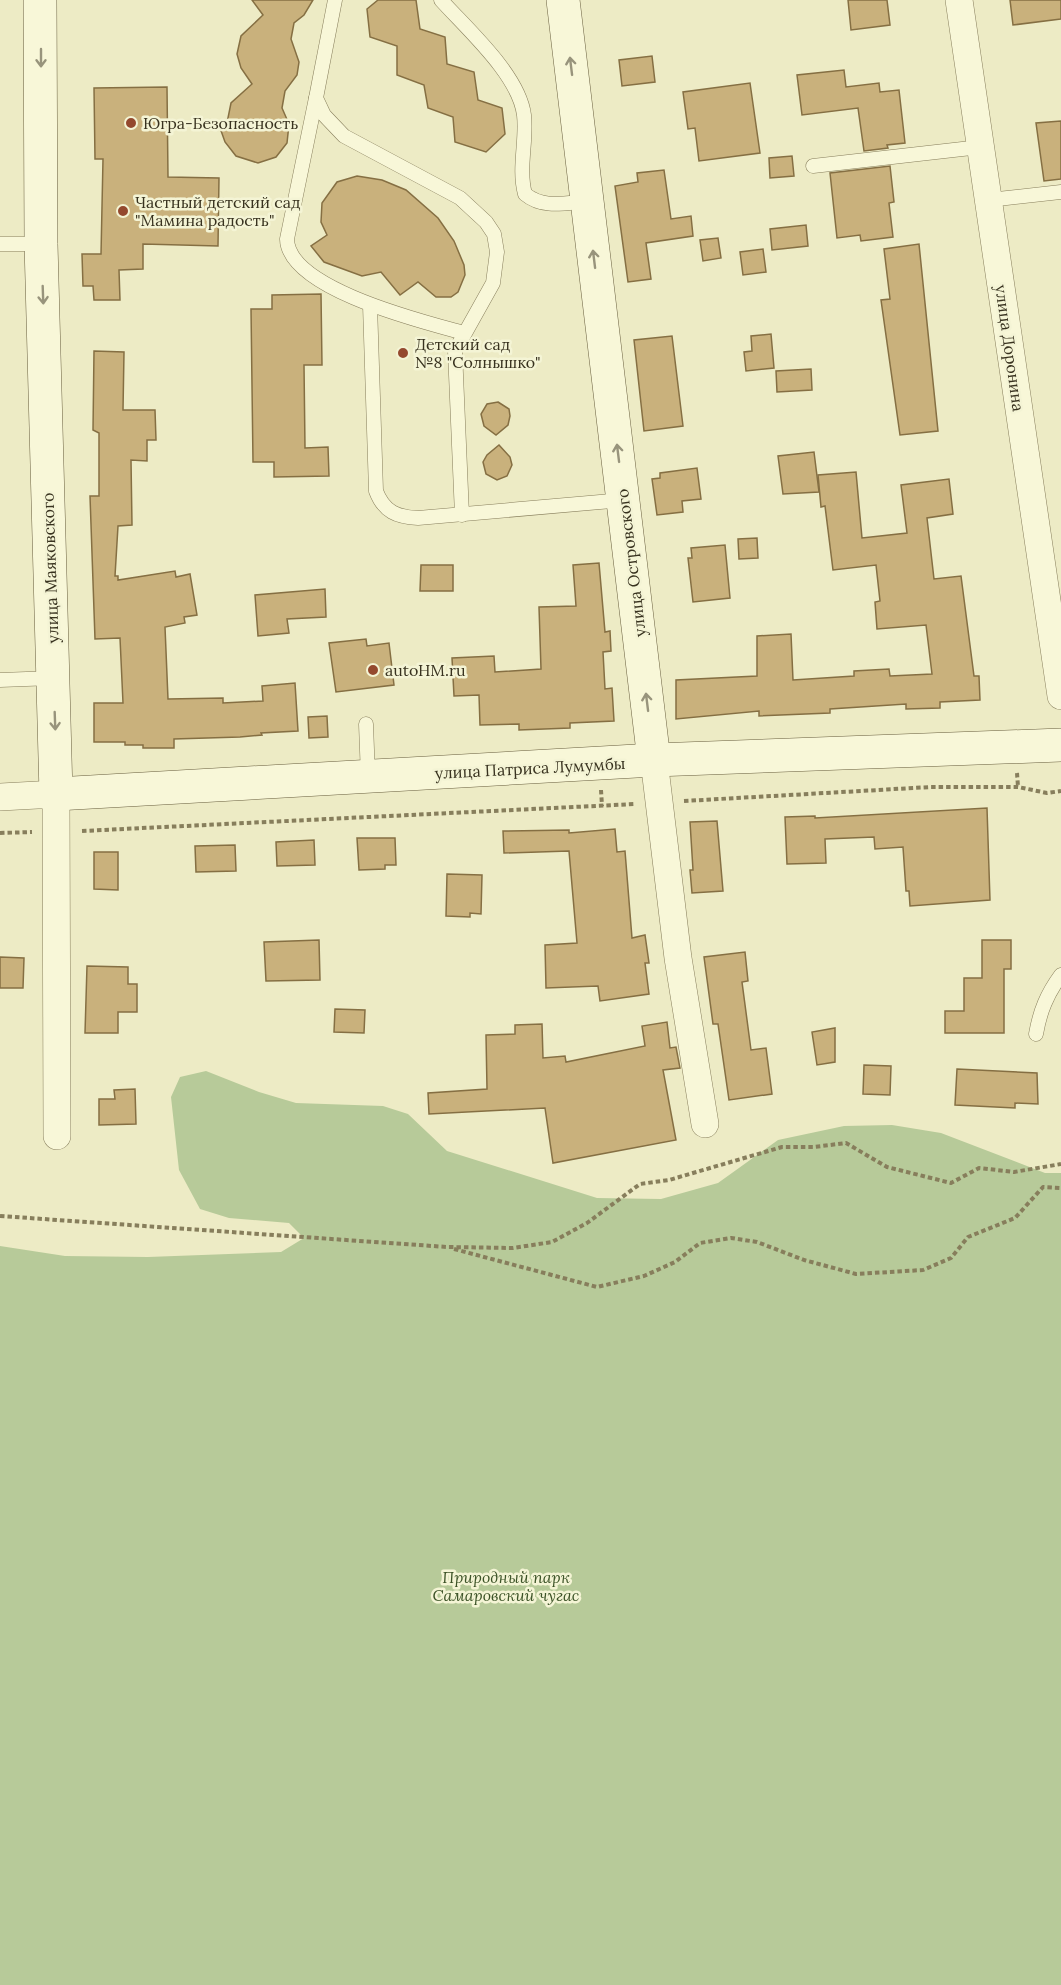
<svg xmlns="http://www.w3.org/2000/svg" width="1061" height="1985" viewBox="0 0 1061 1985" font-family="Lora,serif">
	<rect width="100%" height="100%" fill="#edebc5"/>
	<!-- green -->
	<polygon fill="#b7ca99" points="206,1071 259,1092 296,1103 383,1106 408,1114 447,1151 597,1198 661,1199 718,1183 778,1140 844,1126 892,1125 941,1133 1045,1173 1061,1173 1061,1985 0,1985 0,1246 65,1256 148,1257 281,1252 304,1238 289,1223 229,1218 200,1209 179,1170 171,1097 180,1077"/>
	<!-- building -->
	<g fill="#c9b17c" stroke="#856f43" stroke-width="1.5">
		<polygon points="252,0 313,0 304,15 294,23 291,39 299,62 297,75 285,91 282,108 289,124 287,143 276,157 258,163 236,156 225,142 219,125 227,123 231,103 252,84 241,68 237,54 241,36 263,15"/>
		<polygon points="378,0 416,0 420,29 445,37 447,64 474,72 478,100 502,108 505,134 486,152 455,142 453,117 428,108 424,85 397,75 397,46 370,37 367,9"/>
		<polygon points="848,0 887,0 890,25 851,30"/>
		<polygon points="1010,0 1061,0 1061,19 1013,25"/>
		<polygon points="652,56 655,82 622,86 619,60"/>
		<polygon points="844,70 846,87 879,83 880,92 899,90 905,143 887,145 888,148 864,151 858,108 802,115 797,75"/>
		<polygon points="750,83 760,153 699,161 695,128 688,129 683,92"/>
		<polygon points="167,87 168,177 219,178 218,246 143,244 143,269 119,270 120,300 94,300 93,286 83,286 82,254 101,254 103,159 95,159 94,88"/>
		<polygon points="1061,121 1061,179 1044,181 1036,123"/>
		<polygon points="792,156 794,176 770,178 769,158"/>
		<polygon points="890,166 894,202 889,203 893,237 861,241 860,235 837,238 830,173"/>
		<polygon points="664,170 671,219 691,216 693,236 646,243 651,279 628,282 615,186 638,182 637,173"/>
		<polygon points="357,176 382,180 406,190 438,218 454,241 464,265 465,275 458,292 451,297 436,297 418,282 400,295 381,272 362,276 324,262 311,246 327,235 321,222 322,203 337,182"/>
		<polygon points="806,225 808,246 772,250 770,229"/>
		<polygon points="718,238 721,258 703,261 700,240"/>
		<polygon points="919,244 938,431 900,435 881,300 890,299 884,249"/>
		<polygon points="763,249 766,272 743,275 740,252"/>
		<polygon points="321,294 322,365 304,365 305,448 328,447 329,476 274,477 274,462 253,462 251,309 272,309 272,295"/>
		<polygon points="771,334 774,368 746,371 744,352 752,351 751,336"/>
		<polygon points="672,336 683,426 644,431 634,340"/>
		<polygon points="94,351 124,352 123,410 155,410 156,440 147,440 147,461 131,460 132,525 118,526 115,576 118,576 118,580 175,571 176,577 190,574 197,615 184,617 185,623 165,627 168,699 223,698 223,703 263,701 262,686 295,683 298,731 261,733 262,735 240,737 174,739 174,748 143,748 143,745 125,745 125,742 94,742 94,703 123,703 120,638 95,639 90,496 99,496 99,433 93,430"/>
		<polygon points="811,369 812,390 777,392 776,371"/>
		<polygon points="498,402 509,409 510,416 508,425 496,435 484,426 481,414 487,404"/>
		<polygon points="499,445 510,457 512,465 507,476 497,480 486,474 483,462 487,455"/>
		<polygon points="814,452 819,492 783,494 778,456"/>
		<polygon points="697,468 701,499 682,501 683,512 657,515 652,479 660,478 660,473"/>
		<polygon points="856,472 862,538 907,533 901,485 949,479 953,514 927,518 934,579 961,576 974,676 979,676 980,700 940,702 940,708 906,709 906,704 830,709 830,713 759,716 759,711 676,719 676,680 757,676 757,636 791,634 793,680 854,676 854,671 889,669 890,676 932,674 926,625 877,629 875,602 880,601 876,565 833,570 825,506 821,507 818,475"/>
		<polygon points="757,538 758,558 739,559 738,539"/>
		<polygon points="725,545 730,598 693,602 688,558 692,558 691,548"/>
		<polygon points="599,563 605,632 610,631 611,651 603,652 605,689 612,688 614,721 570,723 570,728 519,730 519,724 480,725 479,695 454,696 452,658 494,656 495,672 541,669 539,607 576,606 573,565"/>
		<polygon points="421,565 453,565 453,591 420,591"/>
		<polygon points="325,589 326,617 287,619 289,633 258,636 255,595"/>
		<polygon points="366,639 367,646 389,643 394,685 336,692 329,643"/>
		<polygon points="327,716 328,737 309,738 308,717"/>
		<polygon points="987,808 990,900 910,906 909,891 906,891 903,847 875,849 874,837 825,839 826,863 787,864 785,817 815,816 815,818"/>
		<polygon points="717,821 723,891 692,893 690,870 693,870 690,822"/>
		<polygon points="615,829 617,852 625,851 632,938 645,935 649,963 645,963 649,994 600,1001 598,986 546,988 545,945 577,943 569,851 504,853 503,831 569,830 569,833"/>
		<polygon points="357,838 395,838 396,865 385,865 385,869 359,870"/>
		<polygon points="314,840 315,865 277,866 276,842"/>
		<polygon points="235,845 236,871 196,872 195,846"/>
		<polygon points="94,852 118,852 118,890 94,889"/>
		<polygon points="447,874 482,875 481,914 470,913 470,917 446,916"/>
		<polygon points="319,940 320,980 266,981 264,942"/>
		<polygon points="982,940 1011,940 1011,969 1004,969 1004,1033 945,1033 945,1011 964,1011 964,978 982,978"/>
		<polygon points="745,952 748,981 742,982 751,1050 766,1048 772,1094 729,1100 718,1024 713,1024 704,957"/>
		<polygon points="0,957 24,958 23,988 0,988"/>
		<polygon points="87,966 128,967 128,984 137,984 137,1012 118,1012 118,1033 85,1033"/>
		<polygon points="335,1009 365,1010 364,1033 334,1032"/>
		<polygon points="667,1022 670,1048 676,1047 680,1068 663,1070 676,1140 553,1163 545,1108 429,1114 428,1093 487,1089 486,1035 515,1034 515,1025 542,1024 543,1058 565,1056 566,1062 645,1046 642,1026"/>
		<polygon points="835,1028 835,1062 817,1065 812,1032"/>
		<polygon points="864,1065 891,1066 890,1095 863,1094"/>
		<polygon points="957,1069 1037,1073 1038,1104 1015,1103 1015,1108 955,1105"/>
		<polygon points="135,1089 136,1124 99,1125 99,1099 115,1099 114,1090"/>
	</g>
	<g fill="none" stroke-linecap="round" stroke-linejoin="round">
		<!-- lane casing -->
		<g stroke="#877e5c" stroke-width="15">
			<g id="lane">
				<polyline points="335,0 316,98 324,115 344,136 460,198 486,222 494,234 497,252 493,283 455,351 462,515"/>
				<path d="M 441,0 C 468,30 519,75 524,115 C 527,141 518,168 525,194 C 543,209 565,203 587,201"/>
				<path d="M 316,98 L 287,239 C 288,289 424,322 464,333"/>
				<polyline points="813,166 980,147"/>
				<polyline points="989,200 1061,192"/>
				<polyline points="0,244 41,244"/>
				<path d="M 370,305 L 376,491 C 384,512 397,517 418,518 L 623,500"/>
				<polyline points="0,680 53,678"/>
				<polyline points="366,724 368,776"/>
				<path d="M 1036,1034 C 1040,1011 1047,994 1061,975"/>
			</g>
		</g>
		<!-- street casing -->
		<g stroke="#877e5c" stroke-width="28">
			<g id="street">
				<polyline points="959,0 1061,696"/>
				<polyline points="654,760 678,958 705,1124"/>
				<polyline points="0,797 56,794 57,1136"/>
			</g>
		</g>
		<!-- secondary casing -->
		<g stroke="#695f3f" stroke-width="34">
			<g id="secondary">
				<polyline points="40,0 41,244 56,794 654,760 1061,745"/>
				<polyline points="563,0 654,760"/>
			</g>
		</g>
		<!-- path -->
		<g stroke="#877e5c" stroke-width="4" stroke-dasharray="4.5 3" stroke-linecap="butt">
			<polyline points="1017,773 1018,787"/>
			<polyline points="601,790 602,806"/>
			<polyline points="684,801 931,787 1018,787 1047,793 1061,791"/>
			<polyline points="82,831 635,804"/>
			<polyline points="0,833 32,832"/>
			<polyline points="0,1216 447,1247 513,1248 552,1242 587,1223 640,1184 669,1180 782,1147 814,1147 846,1143 887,1167 951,1183 979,1168 1014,1172 1061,1164"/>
			<polyline points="454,1249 597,1287 644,1276 675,1262 700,1243 731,1238 757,1242 804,1260 856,1274 923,1270 951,1258 968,1237 1015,1218 1043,1187 1061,1188"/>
		</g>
		<!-- lane -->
		<use href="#lane" stroke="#f8f7d8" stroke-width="14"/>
		<!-- street -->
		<use href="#street" stroke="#f8f7d8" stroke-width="27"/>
		<!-- secondary -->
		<use href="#secondary" stroke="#f8f7d8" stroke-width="33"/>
	</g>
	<!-- one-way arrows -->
	<defs><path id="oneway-shaft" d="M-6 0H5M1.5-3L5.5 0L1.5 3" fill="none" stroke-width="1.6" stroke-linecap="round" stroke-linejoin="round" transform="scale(1.5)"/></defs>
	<g stroke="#98947c">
		<use href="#oneway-shaft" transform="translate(41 58) rotate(90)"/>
		<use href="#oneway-shaft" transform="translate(571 66) rotate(-97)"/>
		<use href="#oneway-shaft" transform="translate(594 259) rotate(-97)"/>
		<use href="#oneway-shaft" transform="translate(43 295) rotate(88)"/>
		<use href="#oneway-shaft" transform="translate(618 453) rotate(-97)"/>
		<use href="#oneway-shaft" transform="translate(647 702) rotate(-97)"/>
		<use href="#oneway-shaft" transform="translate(55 721) rotate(88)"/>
	</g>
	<!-- markers -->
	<g fill="#94492e" stroke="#f4f4d5" stroke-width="2">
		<circle cx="131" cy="123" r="6"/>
		<circle cx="123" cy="211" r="6"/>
		<circle cx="403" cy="353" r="6"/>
		<circle cx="373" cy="670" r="6"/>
	</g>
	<g text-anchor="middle" stroke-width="5" stroke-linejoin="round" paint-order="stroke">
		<!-- poi labels -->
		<g font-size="16" fill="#38321f" stroke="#f4f4d5" text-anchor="start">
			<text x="143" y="129">Югра-Безопасность</text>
			<text x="135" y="208">Частный детский сад<tspan x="135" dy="18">"Мамина радость"</tspan></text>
			<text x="415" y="350">Детский сад<tspan x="415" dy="18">№8 "Солнышко"</tspan></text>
			<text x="385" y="676">autoHM.ru</text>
		</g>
		<!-- street labels -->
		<g font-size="16" fill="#38321f" stroke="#f4f4d5">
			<text transform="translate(1010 348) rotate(82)" y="6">улица Доронина</text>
			<text transform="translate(631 563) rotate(-97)" y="6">улица Островского</text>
			<text transform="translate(50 568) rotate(-92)" y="6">улица Маяковского</text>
			<text transform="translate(530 768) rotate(-3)" y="6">улица Патриса Лумумбы</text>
		</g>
		<!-- park labels -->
		<g font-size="16" font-style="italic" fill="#3c5327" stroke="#f4f4d5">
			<text x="506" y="1583">Природный парк<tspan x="506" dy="18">Самаровский чугас</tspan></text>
		</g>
	</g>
</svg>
